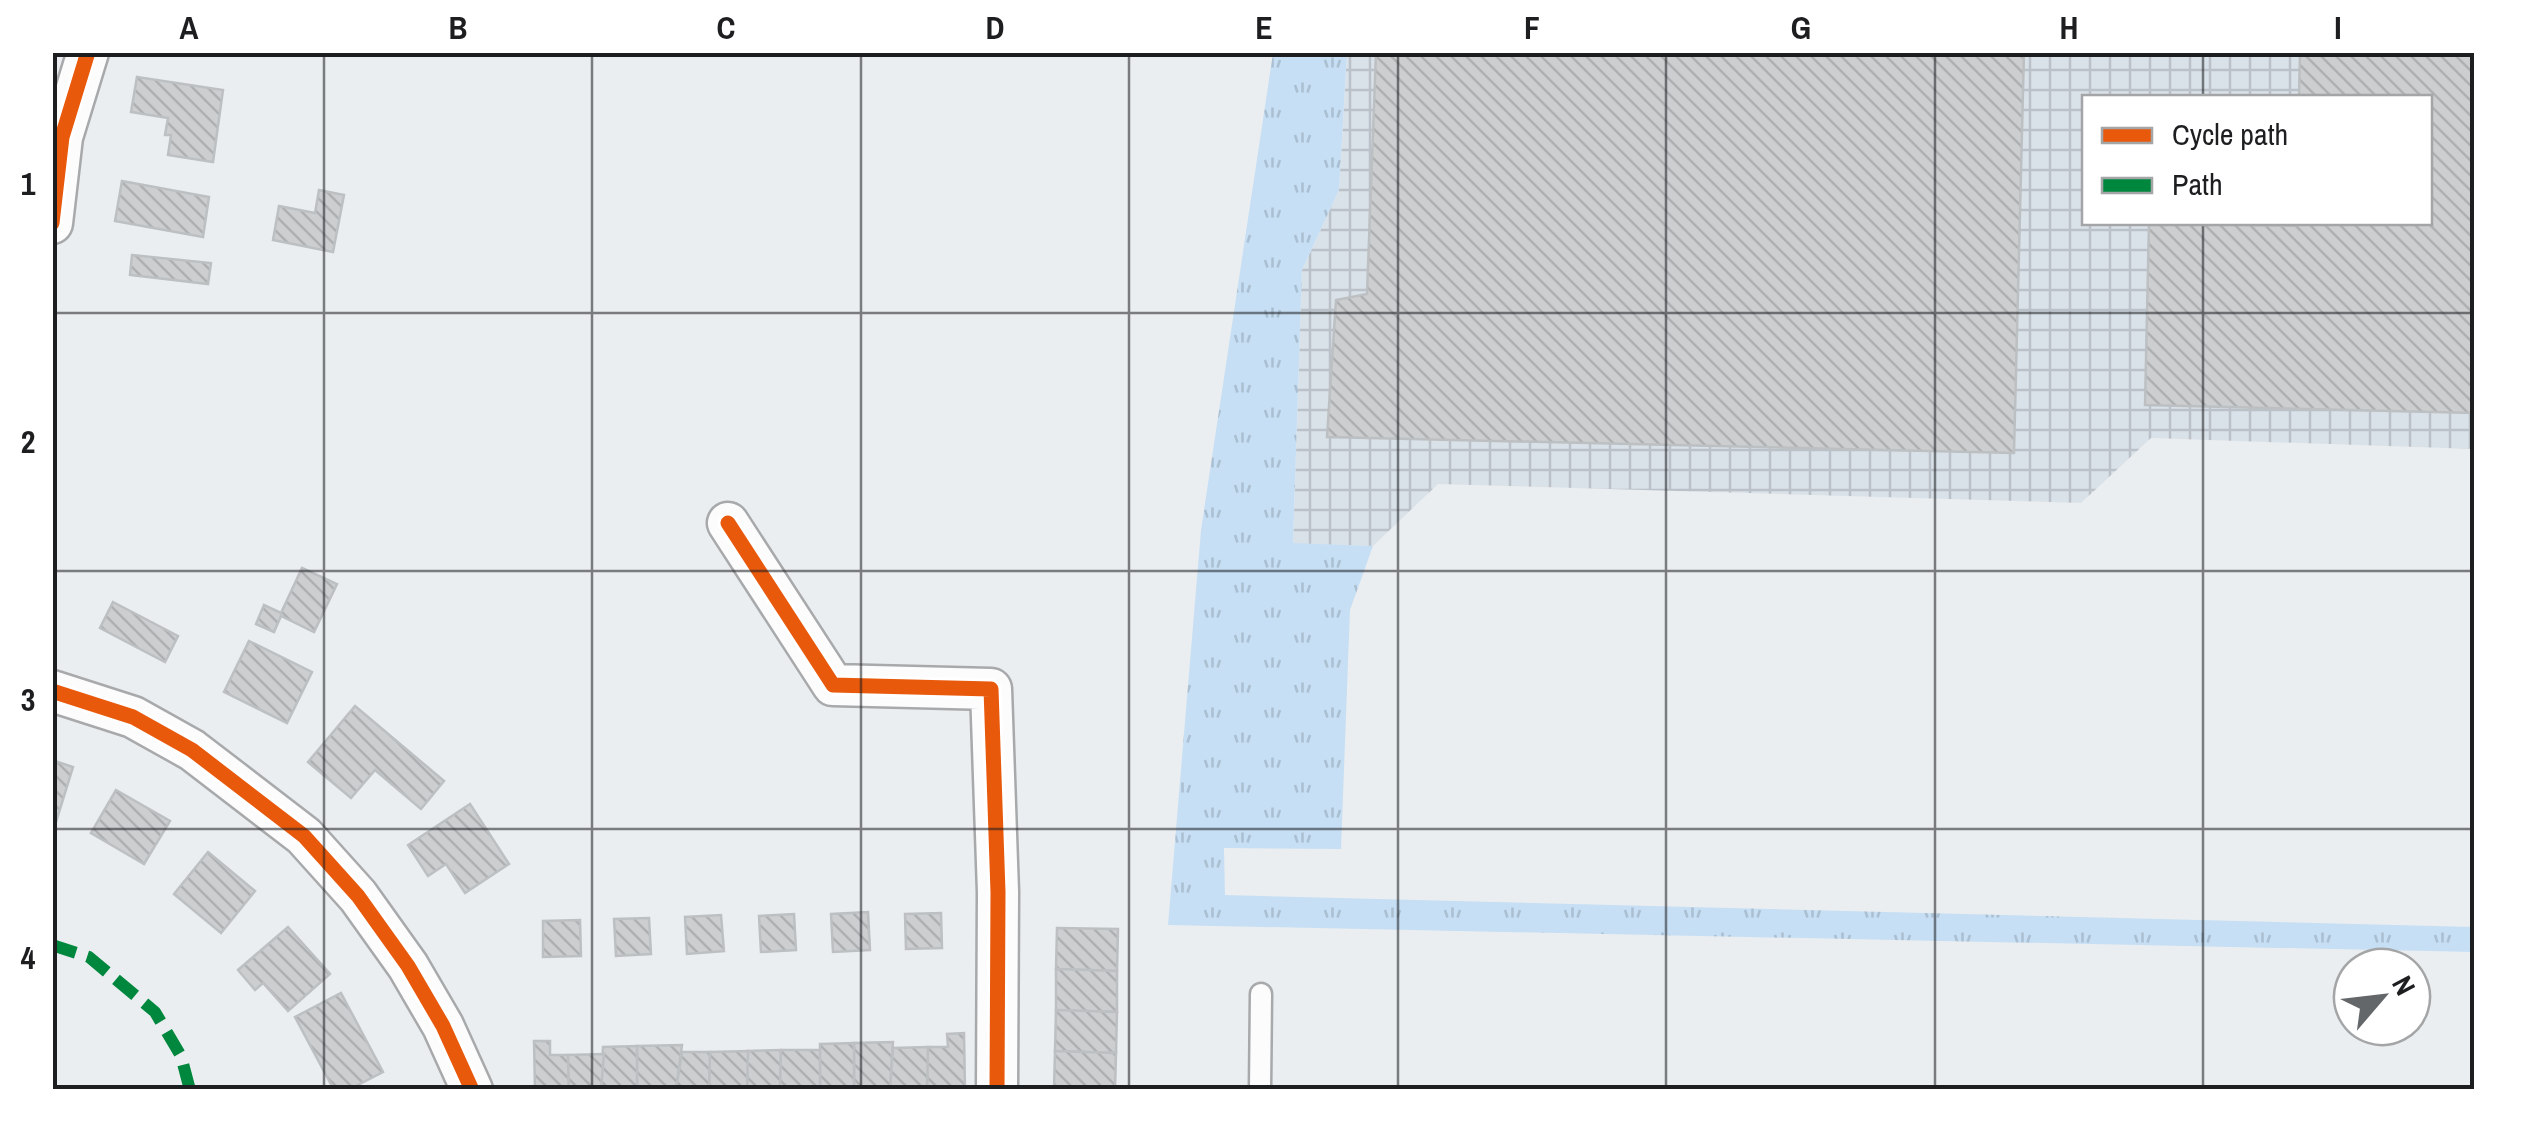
<svg xmlns="http://www.w3.org/2000/svg" width="2527" height="1142" viewBox="0 0 2527 1142" font-family="'Archivo Narrow',sans-serif">
	<defs>
		<pattern id="industrial-grid" width="8" height="8" patternUnits="userSpaceOnUse" patternTransform="scale(2.5)"><rect width="8" height="8" fill="#dae2e9"/><path d="M0 4h8M4 0v8" fill="none" stroke="#bac1c8"/></pattern>
		<pattern id="grass-tufts" width="24" height="20" patternUnits="userSpaceOnUse" patternTransform="scale(2.5)"><rect width="24" height="20" fill="#c7dff4"/><path d="M3 7l-1-3M5 7V3M7 7l1-3M15 17l-1-3M17 17v-4M19 17l1-3" fill="none" stroke="#aabfd1"/></pattern>
		<pattern id="building-back-hatch" width="6" height="6" patternUnits="userSpaceOnUse" patternTransform="scale(2.5)"><rect width="6" height="6" fill="#ccced0"/><path d="M-1 5l2 2M0 0l6 6M5-1l2 2" fill="none" stroke="#afb0b2"/></pattern>
	</defs>
	<rect width="100%" height="100%" fill="#ebeef0"/>
	<!-- industrial -->
	<path fill="url(#industrial-grid)" fill-rule="evenodd" d="M 1347,53 L 2474,53 L 2474,449 L 2151,438 L 2081,503 L 1438,484 L 1373,546 L 1293,544 L 1302,270 L 1339,190 ZM 2084,98 L 2430,98 L 2430,222 L 2084,222 Z"/>
	<!-- grass -->
	<polygon fill="url(#grass-tufts)" points="1347,52 1339,190 1302,270 1293,543 1373,546 1350,610 1341,849 1224,848 1225,895 2474,927 2474,952 1168,925 1201,530 1273,53"/>
	<!-- building -->
	<g fill="url(#building-back-hatch)" stroke="#bdc0c2" stroke-width="2.5">
		<polygon points="1376,52 2024,52 2014,453 1327,437 1336,300 1367,294"/>
		<polygon points="2300,52 2474,52 2474,413 2145,405 2149,223 2296,226 2296,222 2430,222 2430,98 2299,98"/>
		<polygon points="137,77 223,90 213,162 168,155 171,135 165,135 168,118 131,112"/>
		<polygon points="122,181 209,197 203,237 115,221"/>
		<polygon points="319,190 344,195 333,252 273,240 279,206 315,213"/>
		<polygon points="132,255 211,263 208,284 130,275"/>
		<polygon points="302,568 337,584 314,632 281,616 274,632 256,624 264,605 281,613"/>
		<polygon points="113,602 178,636 165,662 100,628"/>
		<polygon points="249,641 312,672 287,723 224,692"/>
		<polygon points="355,706 444,781 421,809 375,770 351,798 308,762"/>
		<polygon points="52,760 73,767 56,822 52,821"/>
		<polygon points="116,790 170,821 144,864 91,833"/>
		<polygon points="470,804 509,864 465,893 446,864 428,876 408,845"/>
		<polygon points="208,852 255,891 221,933 174,894"/>
		<polygon points="868,912 870,950 833,952 831,914"/>
		<polygon points="941,913 942,948 906,949 905,914"/>
		<polygon points="794,914 796,950 761,952 759,916"/>
		<polygon points="721,915 724,951 687,954 685,917"/>
		<polygon points="649,918 651,954 616,956 614,919"/>
		<polygon points="580,920 581,956 543,957 543,921"/>
		<polygon points="288,927 330,974 288,1011 263,983 255,990 238,970"/>
		<polygon points="1057,928 1118,929 1117,971 1056,969"/>
		<polygon points="1056,969 1117,971 1117,1012 1056,1010"/>
		<polygon points="341,993 383,1072 348,1090 334,1090 295,1017"/>
		<polygon points="1056,1010 1117,1012 1116,1053 1055,1051"/>
		<polygon points="964,1033 965,1090 927,1090 928,1047 948,1047 947,1034"/>
		<polygon points="534,1041 550,1041 550,1055 568,1055 569,1090 535,1090"/>
		<polygon points="893,1042 890,1090 854,1090 854,1043"/>
		<polygon points="854,1043 854,1090 820,1090 820,1044"/>
		<polygon points="682,1045 676,1090 637,1090 637,1046"/>
		<polygon points="637,1046 637,1090 601,1090 603,1047"/>
		<polygon points="928,1047 927,1090 890,1090 893,1048"/>
		<polygon points="781,1050 780,1090 747,1090 748,1051"/>
		<polygon points="781,1050 820,1050 820,1090 780,1090"/>
		<polygon points="748,1051 747,1090 709,1090 710,1052"/>
		<polygon points="1055,1051 1116,1053 1115,1090 1054,1090"/>
		<polygon points="682,1052 710,1052 709,1090 676,1090"/>
		<polygon points="604,1054 601,1090 569,1090 568,1055"/>
	</g>
	<g fill="none" stroke-linecap="round" stroke-linejoin="round">
		<!-- lane casing -->
		<g stroke="#a7a9ab" stroke-width="25">
			<polyline id="lane" points="1260,1090 1261,994"/>
		</g>
		<!-- street casing -->
		<g stroke="#a7a9ab" stroke-width="45">
			<g id="street">
				<polyline points="52,223 62,137 88,52"/>
				<polyline points="728,523 833,685 991,689 998,892 997,1090"/>
				<polyline points="52,691 133,717 192,750 304,836 358,896 408,966 443,1026 472,1090"/>
			</g>
		</g>
		<!-- lane -->
		<use href="#lane" stroke="#fcfcfd" stroke-width="20"/>
		<!-- street -->
		<use href="#street" stroke="#fcfcfd" stroke-width="40"/>
		<!-- quiet -->
		<polyline stroke="#00873e" stroke-width="12" stroke-dasharray="25 12" stroke-linecap="butt" points="52,945 89,957 155,1012 181,1056 190,1090"/>
		<!-- cycleway casing -->
		<g stroke="#fff" stroke-width="21">
			<g id="cycleway">
				<polyline points="52,223 62,137 88,52"/>
				<polyline points="728,523 833,685 991,689 998,892 997,1090"/>
				<polyline points="52,691 133,717 192,750 304,836 358,896 408,966 443,1026 472,1090"/>
			</g>
		</g>
		<!-- cycleway -->
		<use href="#cycleway" stroke="#e8590c" stroke-width="15"/>
	</g>
	<!-- grid -->
	<path fill="none" stroke="#1c1e20" stroke-width="2.5" stroke-opacity="0.55" d="M 324,52 L 324,1090M 592,52 L 592,1090M 861,52 L 861,1090M 1129,52 L 1129,1090M 1398,52 L 1398,1090M 1666,52 L 1666,1090M 1935,52 L 1935,1090M 2203,52 L 2203,98M 2203,222 L 2203,1090M 52,313 L 2474,313M 52,571 L 2474,571M 52,829 L 2474,829"/>
	<!-- border -->
	<rect width="2527" height="1142" fill="none" stroke="#ffffff" stroke-width="110"/>
	<!-- legend -->
	<rect x="2082" y="95" width="350" height="130" fill="#ffffff" stroke="#a4a5a6" stroke-width="2.5"/>
	<rect x="2102" y="128" width="50" height="15" fill="#e8590c" stroke="#a4a5a6" stroke-width="2.5"/>
	<text x="2172" y="145" font-size="30" fill="#1c1e20">Cycle path</text>
	<rect x="2102" y="178" width="50" height="15" fill="#00873e" stroke="#a4a5a6" stroke-width="2.5"/>
	<text x="2172" y="195" font-size="30" fill="#1c1e20">Path</text>
	<!-- north arrow -->
	<g transform="translate(2382 997) rotate(62)"><circle r="48" fill="#ffffff" stroke="#a4a5a6" stroke-width="2.5"/>
	<path d="M0-8L18 38L0 25L-18 38Z" fill="#646769"/>
	<text y="-15" font-size="28" font-weight="bold" text-anchor="middle" fill="#1c1e20">N</text>
	</g>
	<rect x="55" y="55" width="2417" height="1032" fill="none" stroke="#1c1e20" stroke-width="4"/>
	<g font-size="32" text-anchor="middle" font-weight="bold" fill="#1c1e20">
		<text x="189" y="39">A</text>
		<text x="458" y="39">B</text>
		<text x="726" y="39">C</text>
		<text x="995" y="39">D</text>
		<text x="1264" y="39">E</text>
		<text x="1532" y="39">F</text>
		<text x="1801" y="39">G</text>
		<text x="2069" y="39">H</text>
		<text x="2338" y="39">I</text>
		<text x="28" y="195">1</text>
		<text x="28" y="453">2</text>
		<text x="28" y="711">3</text>
		<text x="28" y="969">4</text>
	</g>
</svg>
